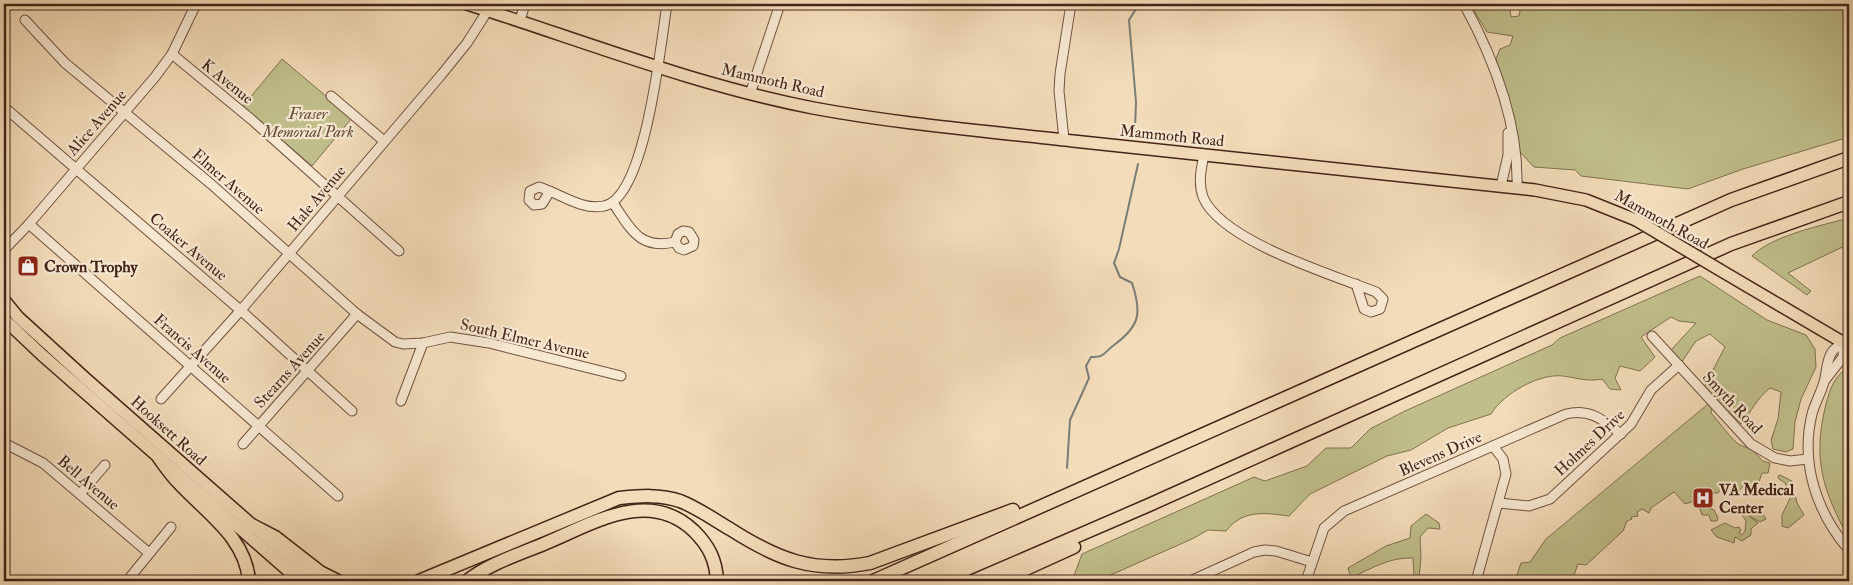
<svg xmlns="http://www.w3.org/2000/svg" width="1853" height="585" viewBox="0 0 1853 585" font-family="'IM FELL Double Pica',serif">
	<rect width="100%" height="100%" fill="#f3dcb9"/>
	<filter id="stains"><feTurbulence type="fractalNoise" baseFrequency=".004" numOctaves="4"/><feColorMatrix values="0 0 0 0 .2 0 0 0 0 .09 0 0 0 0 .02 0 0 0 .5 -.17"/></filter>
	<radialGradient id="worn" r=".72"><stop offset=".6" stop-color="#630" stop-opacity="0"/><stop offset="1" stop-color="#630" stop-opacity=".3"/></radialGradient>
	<!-- green -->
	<g fill="#c0bf8b" stroke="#827251">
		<polygon points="1470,4 1505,4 1506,7 1510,9 1511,17 1519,16 1520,11 1517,4 1849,4 1849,137 1743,169 1688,189 1581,176 1575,170 1534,167 1520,152 1496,59 1500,49 1510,45 1513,36 1487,32"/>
		<polygon points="282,59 352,118 312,166 243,106"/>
		<path d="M 1849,218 L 1849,244 L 1788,273 L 1811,291 L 1807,295 L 1752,256 C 1771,236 1823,225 1849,218 Z"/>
		<path d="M 1700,276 L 1767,320 L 1806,335 L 1815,349 L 1816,367 L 1801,399 L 1795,422 L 1793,449 L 1786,452 L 1773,449 L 1771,440 L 1778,419 L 1781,392 L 1770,388 C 1755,400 1753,410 1741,424 L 1704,387 L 1725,347 L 1710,334 L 1696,341 L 1681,363 L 1670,351 L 1696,323 L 1679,321 L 1671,317 L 1641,337 L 1655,357 L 1640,371 L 1620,366 L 1615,378 L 1621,390 L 1610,389 L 1602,379 C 1587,382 1578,378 1563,376 C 1539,373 1503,394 1491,414 L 1448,428 L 1411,450 L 1387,456 L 1310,494 L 1289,516 C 1265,513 1243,509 1226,531 L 1208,530 L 1192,539 L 1106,577 L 1103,581 L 1072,581 L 1082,554 L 1254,477 L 1265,481 L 1307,466 L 1326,448 L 1351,448 L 1370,429 L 1405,411 L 1552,345 L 1560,338 Z"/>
		<path d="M 1849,367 L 1849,539 C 1823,490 1812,460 1826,404 C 1830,388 1835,375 1849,367 Z"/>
		<path d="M 1708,404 L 1712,407 L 1711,413 C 1717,419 1733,442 1740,445 C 1756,451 1750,448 1763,461 L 1770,463 L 1768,473 L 1762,473 L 1758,485 L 1744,485 L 1738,492 L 1729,489 L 1727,482 L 1718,493 L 1710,493 L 1706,499 L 1698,497 L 1695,501 L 1685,504 L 1674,492 L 1651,508 L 1649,513 L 1642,509 L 1637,512 L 1638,516 L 1631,517 L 1632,519 L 1627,521 L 1623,531 L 1586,565 L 1578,564 L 1572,581 L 1515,581 L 1521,563 L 1530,562 L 1546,539 Z"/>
		<polygon points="1780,475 1792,481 1797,503 1804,515 1788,528 1782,526 1782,515 1791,496 1785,483 1779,479 1778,476"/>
		<polygon points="1702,503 1705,503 1705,506 1714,510 1718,518 1717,521 1711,521 1709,515 1702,515 1699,506"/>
		<polygon points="1745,512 1762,513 1766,519 1760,522 1749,516 1758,523 1751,529 1751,535 1742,541 1735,537 1734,543 1717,537 1711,530 1725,523 1735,528 1739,527 1741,530 1739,533 1742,535 1745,531 1746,521 1742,515"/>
		<path d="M 1426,514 L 1439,523 L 1440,529 L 1428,528 L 1420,537 L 1421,558 L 1419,578 L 1414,576 L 1413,558 C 1390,557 1372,568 1351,578 L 1348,568 L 1386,546 L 1410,538 L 1411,526 Z"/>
	</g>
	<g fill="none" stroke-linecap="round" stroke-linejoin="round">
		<!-- stream -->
		<g stroke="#7a7e78" stroke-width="2">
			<polyline points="1135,128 1136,102 1129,20 1139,4"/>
			<path d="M 1067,468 L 1070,420 L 1089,378 L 1086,366 L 1091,357 C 1106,357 1103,353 1114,345 C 1140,326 1142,313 1132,283 L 1120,277 L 1114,263 L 1119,249 L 1138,164"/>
			<polyline points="1041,581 1044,575"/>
		</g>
		<!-- minor casing -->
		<g stroke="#705240" stroke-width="11">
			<g id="minor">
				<path d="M 1464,4 C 1494,59 1519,123 1517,188"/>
				<polyline points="25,20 65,63 211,184 357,314 395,342 403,344 423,343 450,337 489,343 621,376"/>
				<polyline points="520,20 525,4"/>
				<polyline points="172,54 252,120 399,251"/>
				<polyline points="750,94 780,4"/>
				<polyline points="331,96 384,141"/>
				<polyline points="4,107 246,315 352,411"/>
				<polyline points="1064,140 1059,91 1060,74 1071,4"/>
				<path d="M 1204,155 C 1201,169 1198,183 1203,197 C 1221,241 1333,275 1376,292 L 1383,299 L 1380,309 L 1371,312 L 1364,309 L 1356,284"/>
				<polyline points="1501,186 1508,155 1508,133"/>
				<path d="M 550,191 L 542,204 L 534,205 L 529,200 L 530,191 L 539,187 C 559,193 582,211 604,206 C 646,198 661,41 667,4"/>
				<path d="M 613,203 C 631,229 639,250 675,242 L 679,248 L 684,250 L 693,246 L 694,240 L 689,232 L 683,231 L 678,234 L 675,242"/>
				<polyline points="29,224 338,496"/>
				<polyline points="4,250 29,224 155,77 172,54 196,4"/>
				<polyline points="1652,336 1751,444 1775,458 1790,461 1808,459"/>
				<path d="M 1849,337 C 1845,343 1836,346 1832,352 C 1826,361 1827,372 1824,382 C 1821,393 1815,403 1812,414 C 1800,464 1817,513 1849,550"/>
				<polyline points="1825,380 1843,357 1844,343"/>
				<polyline points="161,399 241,310 442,74 467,43 488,10"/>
				<polyline points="401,401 423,343"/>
				<polyline points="4,443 43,463 149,553"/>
				<polyline points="243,444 357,314"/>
				<polyline points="80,494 105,465"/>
				<polyline points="1499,503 1529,506 1550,499 1631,424 1651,390 1679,365"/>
				<polyline points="127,581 171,527"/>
				<polyline points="1190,581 1254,552 1265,550 1276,551 1312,562"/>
				<path d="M 1306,581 L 1324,528 L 1344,511 L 1566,414 C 1590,408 1603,420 1621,434"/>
				<polyline points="1476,581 1506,474 1503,459 1493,446"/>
			</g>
		</g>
		<!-- major casing -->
		<g stroke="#442417" stroke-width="14">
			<g id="major">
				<path d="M 467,4 C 581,40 695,85 813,108 C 899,124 986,131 1073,141 C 1227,158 1381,173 1535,190 L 1586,200 L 1636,220"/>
				<polyline points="1720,270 1849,346"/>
				<polyline points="4,300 18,317 86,379 316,581"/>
				<polyline points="4,319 42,355 300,581"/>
			</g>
		</g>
		<!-- highway casing -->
		<g stroke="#442417" stroke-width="15">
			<g id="highway">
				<path d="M 159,458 C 165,466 171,475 178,482 C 205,512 246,537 249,581"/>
				<polyline points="250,524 275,537 320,572 338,581"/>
				<path d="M 419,581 L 619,498 C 640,496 660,494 680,501 C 698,508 713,519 730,529 C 777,559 813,574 870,563 L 1013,510"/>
				<path d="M 467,581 C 490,563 520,554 546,543 C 594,523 649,488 694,531 C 709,546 716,560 717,581"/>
				<polyline points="873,581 1731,200 1849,158"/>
				<polyline points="973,581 1149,505 1731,244 1849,202"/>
				<polyline points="999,581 1074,547"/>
			</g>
		</g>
		<!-- minor -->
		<use href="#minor" stroke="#f7e8d2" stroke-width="9"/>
		<!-- major -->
		<use href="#major" stroke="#f3dcb9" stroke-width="11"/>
		<!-- highway -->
		<use href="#highway" stroke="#f3dcb9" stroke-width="12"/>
		<!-- major-bridge casing -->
		<g stroke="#442417" stroke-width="14" stroke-linecap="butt">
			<polyline id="major-bridge" points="1636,220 1720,270"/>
		</g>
		<!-- major-bridge -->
		<use href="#major-bridge" stroke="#f3dcb9" stroke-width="11"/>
	</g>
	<!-- icons -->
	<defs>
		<g id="shop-square" transform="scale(1.125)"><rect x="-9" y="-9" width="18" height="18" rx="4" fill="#8f2418" stroke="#f7e8d2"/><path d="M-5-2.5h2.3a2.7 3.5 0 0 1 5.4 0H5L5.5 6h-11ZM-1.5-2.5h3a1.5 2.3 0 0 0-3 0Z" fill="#fff"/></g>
		<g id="hospital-square" transform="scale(1.125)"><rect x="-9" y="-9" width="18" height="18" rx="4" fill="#8f2418" stroke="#f7e8d2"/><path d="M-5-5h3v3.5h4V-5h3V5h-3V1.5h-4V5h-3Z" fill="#fff"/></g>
	</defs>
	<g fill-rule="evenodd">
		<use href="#shop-square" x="28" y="266"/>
		<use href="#hospital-square" x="1703" y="498"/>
	</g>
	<g text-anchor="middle" stroke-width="4.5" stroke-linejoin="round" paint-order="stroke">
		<!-- street labels -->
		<g font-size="16" fill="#442417" stroke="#f7e8d2">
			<text transform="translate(773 80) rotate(13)" y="6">Mammoth Road</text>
			<text transform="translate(228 81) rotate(39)" y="6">K Avenue</text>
			<text transform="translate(96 122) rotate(-49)" y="6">Alice Avenue</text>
			<text transform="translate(1172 135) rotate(6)" y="6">Mammoth Road</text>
			<text transform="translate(229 181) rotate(41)" y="6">Elmer Avenue</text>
			<text transform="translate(316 198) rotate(-50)" y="6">Hale Avenue</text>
			<text transform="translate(1662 219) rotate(29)" y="6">Mammoth Road</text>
			<text transform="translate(189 246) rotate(40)" y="6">Coaker Avenue</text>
			<text transform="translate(525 338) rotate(13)" y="6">South Elmer Avenue</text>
			<text transform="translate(193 348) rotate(41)" y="6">Francis Avenue</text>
			<text transform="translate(289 369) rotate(-48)" y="6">Stearns Avenue</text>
			<text transform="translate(1733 402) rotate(47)" y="6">Smyth Road</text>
			<text transform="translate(169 430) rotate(42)" y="6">Hooksett Road</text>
			<text transform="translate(1589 442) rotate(-43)" y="6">Holmes Drive</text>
			<text transform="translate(1440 453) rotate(-24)" y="6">Blevens Drive</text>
			<text transform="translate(89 482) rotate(40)" y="6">Bell Avenue</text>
		</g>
		<!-- park labels -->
		<g font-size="16" font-style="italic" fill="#634b34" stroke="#f7e8d2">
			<text x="308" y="119">Fraser<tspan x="308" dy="18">Memorial Park</tspan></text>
		</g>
		<!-- poi labels -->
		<g font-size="16" font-weight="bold" fill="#442417" stroke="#f7e8d2" text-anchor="start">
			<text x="44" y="272">Crown Trophy</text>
			<text x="1719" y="495">VA Medical<tspan x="1719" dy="18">Center</tspan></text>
		</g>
	</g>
	<!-- margin -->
	<rect width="1853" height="585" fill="none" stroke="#f3dcb9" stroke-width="20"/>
	<rect x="5" y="5" width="1843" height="575" fill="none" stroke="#442417" stroke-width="2.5"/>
	<rect x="10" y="10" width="1833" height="565" fill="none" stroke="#442417"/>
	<rect width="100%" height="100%" filter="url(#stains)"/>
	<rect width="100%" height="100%" fill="url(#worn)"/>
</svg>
